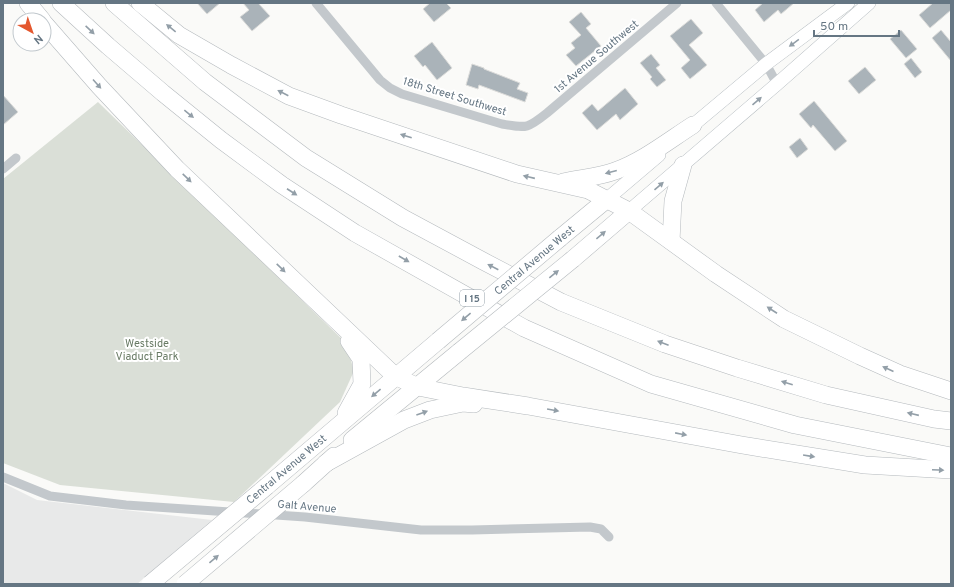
<svg xmlns="http://www.w3.org/2000/svg" width="954" height="587" viewBox="0 0 954 587" font-family="Overpass,sans-serif">
	<rect width="100%" height="100%" fill="#fafaf8"/>
	<!-- built -->
	<polygon fill="#e8e9e9" points="3,483 37,500 212,520 137,584 3,584"/>
	<!-- green -->
	<polygon fill="#dadfd7" points="98,102 346,343 354,371 340,402 234,502 60,485 3,463 3,179"/>
	<!-- building -->
	<g fill="#aab3b9" stroke="#dcdcda">
		<polygon points="197,3 220,3 207,14"/>
		<polygon points="243,3 258,3 270,16 252,31 240,17 249,10"/>
		<polygon points="430,3 446,3 451,8 434,22 423,9"/>
		<polygon points="763,3 794,3 781,14 778,10 764,22 755,10"/>
		<polygon points="933,3 951,3 951,10 930,28 919,15"/>
		<polygon points="581,12 591,24 586,28 601,46 576,66 566,55 575,48 571,43 581,35 569,22"/>
		<polygon points="691,19 703,33 689,45 707,65 690,79 681,68 690,60 670,36"/>
		<polygon points="901,30 917,49 906,58 890,39"/>
		<polygon points="941,30 951,42 951,61 932,38"/>
		<polygon points="432,42 452,68 437,80 425,65 423,67 414,56"/>
		<polygon points="651,54 660,65 656,68 666,80 657,87 650,79 652,77 640,63"/>
		<polygon points="911,58 922,72 915,78 904,64"/>
		<polygon points="472,64 484,68 484,69 520,83 517,89 528,93 525,102 479,85 478,89 466,85"/>
		<polygon points="865,67 876,80 859,94 848,81"/>
		<polygon points="625,88 638,104 620,120 616,114 597,130 582,113 592,104 598,111"/>
		<polygon points="3,95 18,112 3,125"/>
		<polygon points="814,101 847,141 835,151 813,125 811,128 799,114"/>
		<polygon points="800,138 808,149 797,158 789,147"/>
	</g>
	<g fill="none" stroke-linecap="round" stroke-linejoin="round">
		<!-- secondary casing -->
		<g stroke="#b3babf" stroke-width="14">
			<g id="secondary">
				<polyline points="686,131 766,64 848,3"/>
				<polyline points="606,200 659,155"/>
				<polyline points="629,211 777,84 869,3"/>
			</g>
		</g>
		<!-- highway casing -->
		<g stroke="#b4b9bd" stroke-width="18">
			<g id="highway">
				<polyline points="28,3 42,20"/>
				<polyline points="61,3 108,46 163,93 221,140 282,185 355,233 524,328 651,384 795,425 951,456"/>
				<polyline points="114,3 205,82 306,158 403,218 483,261 561,302 665,344 737,368 826,395 934,419 951,421"/>
				<polyline points="140,3 179,35 231,65 289,96 341,115 517,174 588,190 629,211 716,274 784,319 860,356 900,374 951,391"/>
				<polyline points="44,23 99,86 177,169 395,376 418,387 463,396 528,406 742,445 865,465 951,470"/>
				<path d="M 563,182 C 580,178 599,177 615,171 C 643,161 668,141 693,125"/>
				<polyline points="560,238 606,200"/>
				<polyline points="671,241 673,201 683,165"/>
				<polyline points="573,259 629,211"/>
				<polyline points="346,413 362,384 361,359 349,341"/>
				<polyline points="352,440 459,352"/>
				<polyline points="326,463 404,420 430,410 463,403 474,404"/>
				<polyline points="303,484 334,456"/>
				<polyline points="267,486 438,341"/>
			</g>
		</g>
		<!-- street -->
		<g stroke="#c3c8cc" stroke-width="9">
			<path d="M 316,3 L 380,80 L 390,88 L 402,94 L 502,124 C 527,128 527,129 547,113 L 677,3"/>
			<polyline points="716,3 766,64 777,84"/>
			<polyline points="3,169 16,158"/>
			<polyline points="3,477 50,496 126,505 305,517 421,530 472,530 590,527 601,529 609,537"/>
		</g>
		<!-- secondary -->
		<use href="#secondary" stroke="#fff" stroke-width="13"/>
		<!-- highway -->
		<use href="#highway" stroke="#fff" stroke-width="17"/>
		<!-- highway-bridge casing -->
		<g stroke="#b4b9bd" stroke-width="18" stroke-linecap="butt">
			<g id="highway-bridge">
				<polyline points="438,341 560,238"/>
				<polyline points="459,352 573,259"/>
				<polyline points="150,584 267,486"/>
				<polyline points="185,584 303,484"/>
			</g>
		</g>
		<!-- highway-bridge -->
		<use href="#highway-bridge" stroke="#fff" stroke-width="17"/>
	</g>
	<!-- one-way arrows -->
	<defs><path id="oneway-solid" d="M-6-.8H1V-3.2L6.5 0L1 3.2V.8H-6Z"/></defs>
	<g fill="#939fa8">
		<use href="#oneway-solid" transform="translate(171 28) rotate(-141)"/>
		<use href="#oneway-solid" transform="translate(90 30) rotate(43)"/>
		<use href="#oneway-solid" transform="translate(794 43) rotate(144)"/>
		<use href="#oneway-solid" transform="translate(97 84) rotate(48)"/>
		<use href="#oneway-solid" transform="translate(283 93) rotate(-153)"/>
		<use href="#oneway-solid" transform="translate(757 101) rotate(-41)"/>
		<use href="#oneway-solid" transform="translate(189 114) rotate(39)"/>
		<use href="#oneway-solid" transform="translate(406 136) rotate(-162)"/>
		<use href="#oneway-solid" transform="translate(611 172) rotate(165)"/>
		<use href="#oneway-solid" transform="translate(529 177) rotate(-167)"/>
		<use href="#oneway-solid" transform="translate(187 178) rotate(44)"/>
		<use href="#oneway-solid" transform="translate(659 186) rotate(-41)"/>
		<use href="#oneway-solid" transform="translate(292 192) rotate(33)"/>
		<use href="#oneway-solid" transform="translate(601 235) rotate(-40)"/>
		<use href="#oneway-solid" transform="translate(404 259) rotate(30)"/>
		<use href="#oneway-solid" transform="translate(493 267) rotate(-153)"/>
		<use href="#oneway-solid" transform="translate(281 268) rotate(44)"/>
		<use href="#oneway-solid" transform="translate(554 274) rotate(-39)"/>
		<use href="#oneway-solid" transform="translate(772 310) rotate(-147)"/>
		<use href="#oneway-solid" transform="translate(466 317) rotate(140)"/>
		<use href="#oneway-solid" transform="translate(663 343) rotate(-159)"/>
		<use href="#oneway-solid" transform="translate(888 369) rotate(-156)"/>
		<use href="#oneway-solid" transform="translate(787 383) rotate(-163)"/>
		<use href="#oneway-solid" transform="translate(376 393) rotate(140)"/>
		<use href="#oneway-solid" transform="translate(553 410) rotate(10)"/>
		<use href="#oneway-solid" transform="translate(422 413) rotate(-20)"/>
		<use href="#oneway-solid" transform="translate(913 414) rotate(-167)"/>
		<use href="#oneway-solid" transform="translate(681 434) rotate(11)"/>
		<use href="#oneway-solid" transform="translate(809 456) rotate(9)"/>
		<use href="#oneway-solid" transform="translate(938 470) rotate(3)"/>
		<use href="#oneway-solid" transform="translate(214 559) rotate(-40)"/>
	</g>
	<g text-anchor="middle" stroke-width="4" stroke-linejoin="round" paint-order="stroke">
		<!-- shield labels -->
		<rect fill="#fff" stroke="#939fa8" stroke-width="1" x="460" y="290" width="24" height="16" rx="3"/>
		<g font-size="10" font-weight="bold" fill="#657683">
			<text x="472" y="302">I 15</text>
		</g>
		<!-- street labels -->
		<g font-size="11" fill="#657683" stroke="#fff">
			<text transform="translate(596 56) rotate(-40)" y="4">1st Avenue Southwest</text>
			<text transform="translate(455 96) rotate(17)" y="4">18th Street Southwest</text>
			<text transform="translate(534 260) rotate(-40)" y="4">Central Avenue West</text>
			<text transform="translate(286 469) rotate(-40)" y="4">Central Avenue West</text>
			<text transform="translate(307 506) rotate(5)" y="4">Galt Avenue</text>
		</g>
		<!-- park labels -->
		<g font-size="11" fill="#687a64" stroke="#fff">
			<text x="147" y="347">Westside<tspan x="147" dy="13">Viaduct Park</tspan></text>
		</g>
	</g>
	<!-- border -->
	<rect width="954" height="587" fill="none" stroke="#657683" stroke-width="8"/>
	<!-- north arrow -->
	<g transform="translate(32 32) rotate(140)"><circle r="19" fill="#ffffff" stroke="#c1c8cd"/>
	<path d="M0-3L7 15L0 10L-7 15Z" fill="#e4572e"/>
	<text y="-6" font-size="11" font-weight="bold" text-anchor="middle" fill="#657683">N</text>
	</g>
	<!-- scale -->
	<path d="M814 30v6h85v-6" fill="none" stroke="#657683" stroke-width="2"/>
	<text x="820" y="30" font-size="12" fill="#657683" stroke="#ffffff" stroke-width="3" paint-order="stroke">50 m</text>
</svg>
